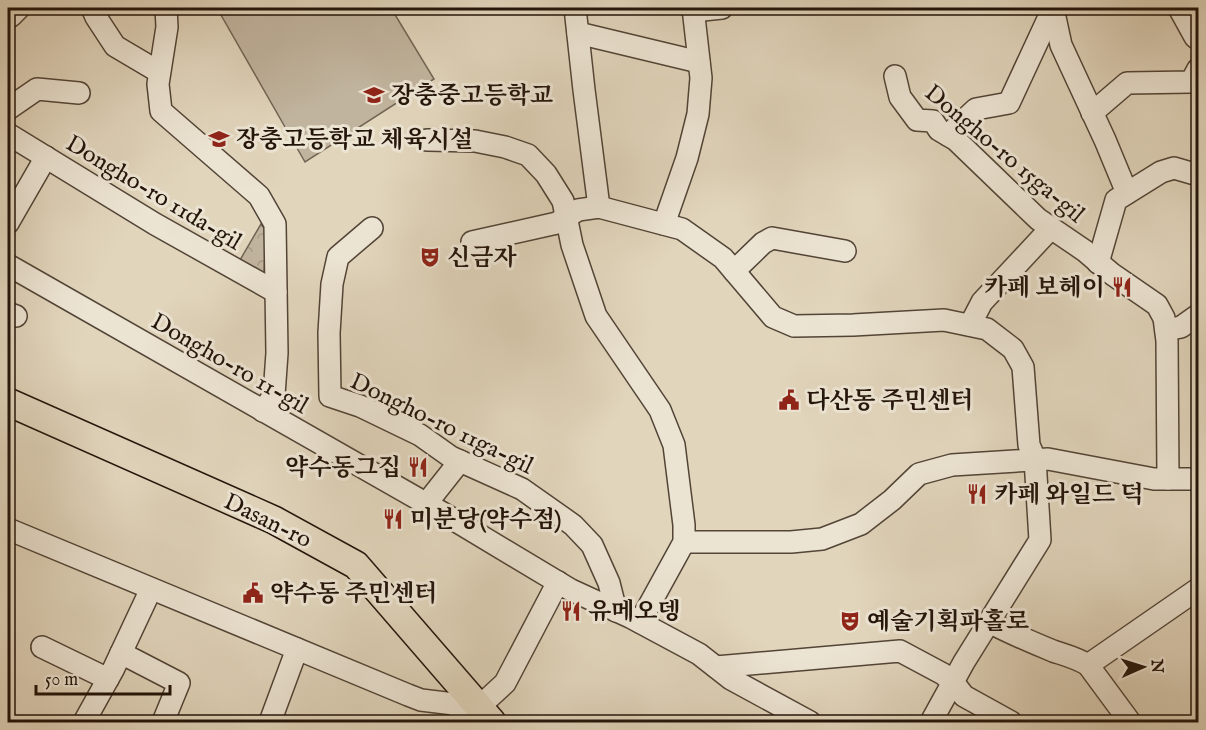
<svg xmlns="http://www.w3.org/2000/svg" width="1206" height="730" viewBox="0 0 1206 730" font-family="'IM FELL English','Noto Serif KR',serif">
	<defs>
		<pattern id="park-crowns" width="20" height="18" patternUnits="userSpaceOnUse" patternTransform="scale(1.5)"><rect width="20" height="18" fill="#c1b49e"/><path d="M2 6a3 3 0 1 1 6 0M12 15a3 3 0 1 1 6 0" fill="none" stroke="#a69a87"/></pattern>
	</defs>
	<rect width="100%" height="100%" fill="#e1d5bc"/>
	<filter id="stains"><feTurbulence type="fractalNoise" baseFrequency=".00333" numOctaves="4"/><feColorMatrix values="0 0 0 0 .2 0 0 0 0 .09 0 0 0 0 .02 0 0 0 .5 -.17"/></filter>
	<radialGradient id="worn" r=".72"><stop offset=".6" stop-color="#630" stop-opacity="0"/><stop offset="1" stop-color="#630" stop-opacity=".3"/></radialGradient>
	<!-- park -->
	<polygon fill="url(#park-crowns)" stroke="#726454" stroke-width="1.5" points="261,224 266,231 264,274 240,260"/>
	<!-- pitch -->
	<polygon fill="#c1b49e" stroke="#726454" stroke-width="1.5" points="217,8 391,8 434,79 305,162"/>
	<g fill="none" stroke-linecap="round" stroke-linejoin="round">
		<!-- minor casing -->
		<g stroke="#524436" stroke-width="24">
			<g id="minor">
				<polyline points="92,8 96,17 115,46 159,72"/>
				<polyline points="166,8 167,27 158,84 161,111 259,196 275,224 277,353 274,395 263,411"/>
				<polyline points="575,8 584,90 599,207"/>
				<polyline points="1053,8 1061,45 1105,140 1127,193"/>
				<polyline points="1179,8 1195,37 1198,39"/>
				<polyline points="693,11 722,8"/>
				<polyline points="8,15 11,16 19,8"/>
				<polyline points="578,33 699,62"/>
				<polyline points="895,76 900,97 917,120 933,121 939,130 956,140 1038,219 1085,251 1112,274 1157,305 1164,318 1167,341 1168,479"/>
				<polyline points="8,109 37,89 79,93"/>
				<polyline points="1092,113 1127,83 1191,82 1198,69"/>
				<polyline points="8,134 155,224 276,292"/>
				<polyline points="948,135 976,109 1009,103 1048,19 1050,8"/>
				<polyline points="427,140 475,141 505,147 528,155 546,174 563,201 572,245 596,316 660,410 674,445 684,525 684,542 640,622"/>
				<polyline points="8,223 46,157"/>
				<polyline points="664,224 687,158 698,114 701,78 693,8"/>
				<polyline points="372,228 338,257 332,284 329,333 330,396 360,406 420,435 451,457 522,489 573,525 592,545 609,583 616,611"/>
				<polyline points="472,242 557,223 578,210 599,207 682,229 723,258 773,317 794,326 853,325 944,320 987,329 1013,349 1023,367 1029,445 1035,459 1040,540 964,662 931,722"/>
				<polyline points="1098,263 1116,200 1161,172 1174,168 1198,175"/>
				<polyline points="8,265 441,512 571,590 630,617 699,654 731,679 810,722"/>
				<polyline points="734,271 763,243 772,238 845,251"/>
				<polyline points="8,313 16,316"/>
				<polyline points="970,325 982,302 1051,228"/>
				<polyline points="1166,330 1181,327 1198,315"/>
				<polyline points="426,504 460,461"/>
				<polyline points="8,529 408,695 421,700 479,707"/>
				<polyline points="684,542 791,542 822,539 861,524 892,500 919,474 952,465 1048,459 1154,479 1198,479"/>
				<path d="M 989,622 C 1010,633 1031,642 1053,651 C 1065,655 1077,658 1088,665 L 1130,722"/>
				<polyline points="42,647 108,679"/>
				<polyline points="121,653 179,683 163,722"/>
				<polyline points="1088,665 1198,589"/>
				<polyline points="716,667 900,651 943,674 953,682 964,696 1011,722"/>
				<polyline points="84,722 113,670 151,589"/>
				<polyline points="270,722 297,649"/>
				<polyline points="457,722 479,707 505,683 558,582"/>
			</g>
		</g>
		<!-- major casing -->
		<g stroke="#23140a" stroke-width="30">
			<polyline id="major" points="8,402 274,520 356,565 492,722"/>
		</g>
		<!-- minor -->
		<use href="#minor" stroke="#ece4d3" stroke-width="21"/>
		<!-- major -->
		<use href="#major" stroke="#e1d5bc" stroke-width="27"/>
	</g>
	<!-- icons -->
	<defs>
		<g id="school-bare" transform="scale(1.62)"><path d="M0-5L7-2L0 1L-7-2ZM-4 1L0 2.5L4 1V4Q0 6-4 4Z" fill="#8f2418" stroke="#ece4d3" stroke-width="2.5" paint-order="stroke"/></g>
		<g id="theatre-bare" transform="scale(1.62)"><path d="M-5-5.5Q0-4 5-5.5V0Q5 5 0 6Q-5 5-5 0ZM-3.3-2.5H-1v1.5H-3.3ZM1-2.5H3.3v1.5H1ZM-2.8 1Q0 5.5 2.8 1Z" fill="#8f2418" stroke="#ece4d3" stroke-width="2.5" paint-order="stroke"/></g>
		<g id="restaurant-bare" transform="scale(1.62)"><path d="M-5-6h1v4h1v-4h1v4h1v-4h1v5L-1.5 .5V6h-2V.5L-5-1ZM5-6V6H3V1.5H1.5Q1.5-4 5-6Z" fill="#8f2418" stroke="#ece4d3" stroke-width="2.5" paint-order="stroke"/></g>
		<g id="civic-bare" transform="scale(1.62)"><path d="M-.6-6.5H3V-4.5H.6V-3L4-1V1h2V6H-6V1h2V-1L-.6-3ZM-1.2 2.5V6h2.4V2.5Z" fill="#8f2418" stroke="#ece4d3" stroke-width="2.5" paint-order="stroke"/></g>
	</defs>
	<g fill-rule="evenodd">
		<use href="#school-bare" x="374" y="95"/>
		<use href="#school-bare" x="219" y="139"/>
		<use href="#theatre-bare" x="430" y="257"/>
		<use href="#restaurant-bare" x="1122" y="287"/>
		<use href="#civic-bare" x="789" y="400"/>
		<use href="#restaurant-bare" x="418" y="467"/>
		<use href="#restaurant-bare" x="977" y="494"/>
		<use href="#restaurant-bare" x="393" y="519"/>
		<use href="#civic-bare" x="253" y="593"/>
		<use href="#restaurant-bare" x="571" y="611"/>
		<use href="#theatre-bare" x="850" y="621"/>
	</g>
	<g text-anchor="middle" stroke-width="6" stroke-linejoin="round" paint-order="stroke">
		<!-- poi labels -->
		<g font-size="24" font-weight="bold" fill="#23140a" stroke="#ece4d3" text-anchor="start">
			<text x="391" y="103">장충중고등학교</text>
			<text x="236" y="147">장충고등학교 체육시설</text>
			<text x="447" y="265">신금자</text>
			<text x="1105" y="295" text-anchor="end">카페 보헤이</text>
			<text x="806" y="408">다산동 주민센터</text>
			<text x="401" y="475" text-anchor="end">약수동그집</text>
			<text x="994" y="502">카페 와일드 덕</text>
			<text x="410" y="527">미분당(약수점)</text>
			<text x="270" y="601">약수동 주민센터</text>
			<text x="588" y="619">유메오뎅</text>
			<text x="867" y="629">예술기획파홀로</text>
		</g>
		<!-- street labels -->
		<g font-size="24" fill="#23140a" stroke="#ece4d3">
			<text transform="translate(1005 153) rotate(40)" y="8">Dongho-ro 15ga-gil</text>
			<text transform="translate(154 192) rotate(31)" y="8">Dongho-ro 11da-gil</text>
			<text transform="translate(230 363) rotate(30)" y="8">Dongho-ro 11-gil</text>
			<text transform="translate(442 423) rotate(26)" y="8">Dongho-ro 11ga-gil</text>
			<text transform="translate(268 520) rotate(26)" y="8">Dasan-ro</text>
		</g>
	</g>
	<!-- margin -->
	<rect width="1206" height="730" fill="none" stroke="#e1d5bc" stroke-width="30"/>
	<rect x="9" y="9" width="1188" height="712" fill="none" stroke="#23140a" stroke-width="3"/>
	<rect x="15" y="15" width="1176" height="700" fill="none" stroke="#23140a" stroke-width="1.5"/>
	<!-- north arrow -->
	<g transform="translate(1143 667) rotate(87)" stroke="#ece4d3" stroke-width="4.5" paint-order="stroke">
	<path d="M0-4.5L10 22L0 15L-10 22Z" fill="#23140a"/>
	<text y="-9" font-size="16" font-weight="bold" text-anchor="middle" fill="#23140a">N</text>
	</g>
	<!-- scale -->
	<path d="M36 685v9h134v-9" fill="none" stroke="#23140a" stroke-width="3"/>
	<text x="45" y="685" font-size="18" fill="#23140a" stroke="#ece4d3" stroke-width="4.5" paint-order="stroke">50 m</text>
	<rect width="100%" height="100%" filter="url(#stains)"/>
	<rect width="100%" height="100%" fill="url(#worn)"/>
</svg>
